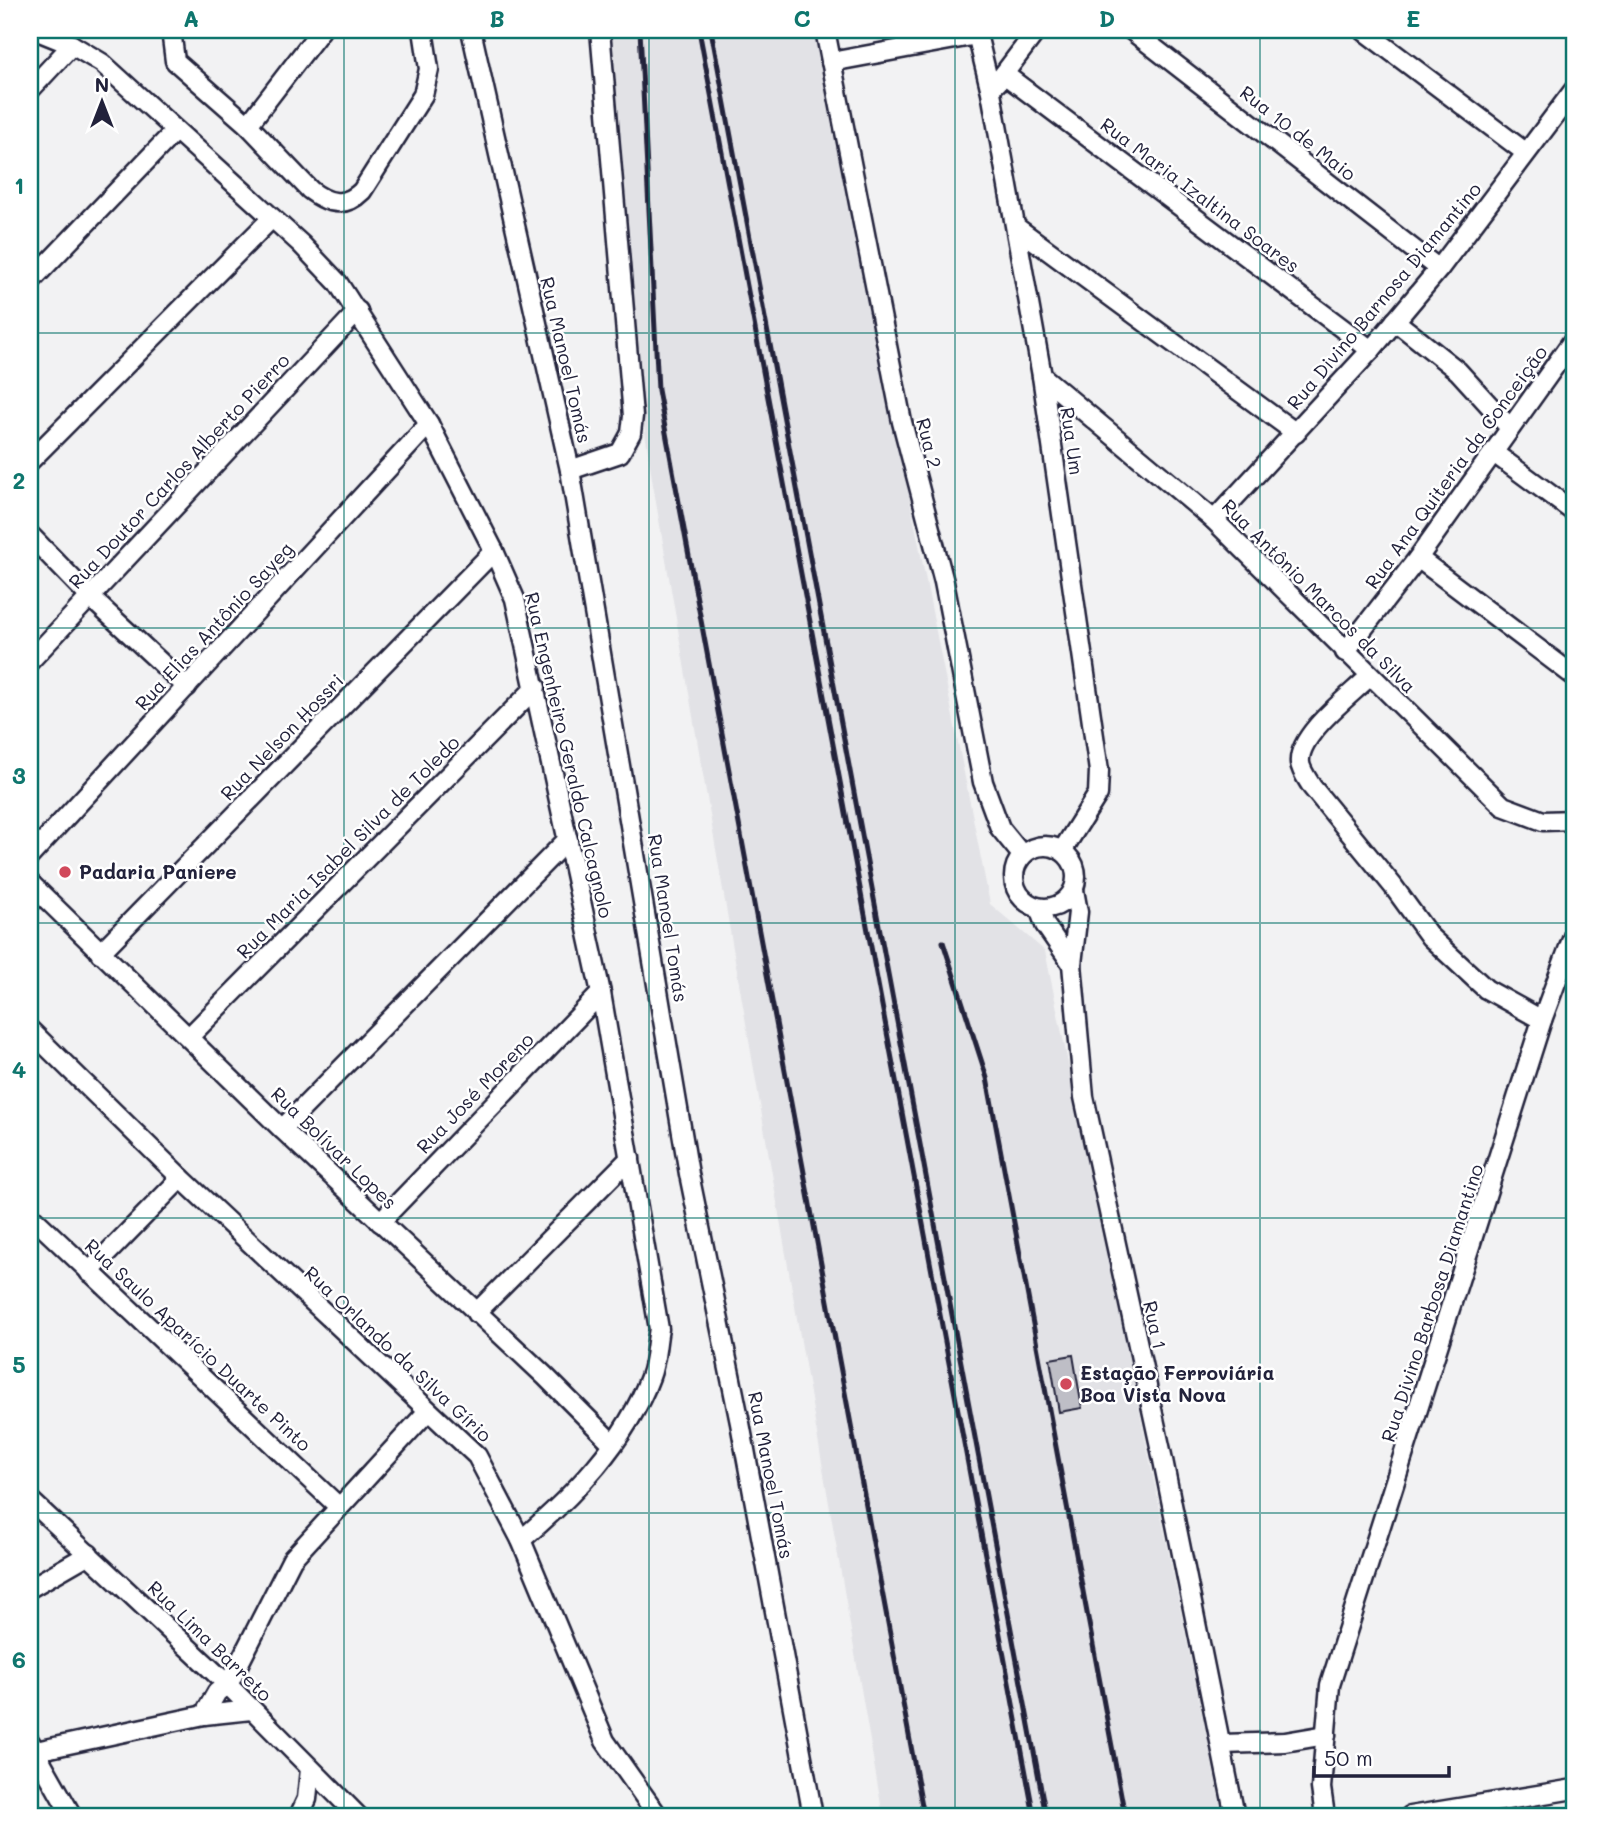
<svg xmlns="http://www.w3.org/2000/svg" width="1604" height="1846" viewBox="0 0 1604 1846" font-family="Mali,sans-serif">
	<rect width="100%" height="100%" fill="#f2f2f3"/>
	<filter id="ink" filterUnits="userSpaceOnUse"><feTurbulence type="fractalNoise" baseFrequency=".0143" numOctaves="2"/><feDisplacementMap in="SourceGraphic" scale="14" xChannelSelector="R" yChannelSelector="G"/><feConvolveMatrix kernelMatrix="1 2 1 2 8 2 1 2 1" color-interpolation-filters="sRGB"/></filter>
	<g filter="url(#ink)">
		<!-- built -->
		<polygon fill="#e2e2e6" points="608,30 817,30 990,904 1045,951 1223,1816 883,1816 653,485 635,367"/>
		<!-- building -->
		<polygon fill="#bebec6" stroke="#22223b" stroke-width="2" points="1073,1355 1082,1408 1059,1412 1050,1359"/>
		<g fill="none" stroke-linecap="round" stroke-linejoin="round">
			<!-- street casing -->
			<g stroke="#22223b" stroke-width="23">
				<g id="street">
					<path d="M 35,30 L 72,45 L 102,63 L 301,244 L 338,283 L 429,424 L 494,551 L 515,599 L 601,993 L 659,1329 C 656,1344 656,1362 650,1377 C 626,1442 573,1496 521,1540"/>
					<path d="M 171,30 L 175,61 L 248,125 L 310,190 C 328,204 345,208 362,191 L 423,95 L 429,69 L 423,30"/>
					<polyline points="471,30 570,470 689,1174 740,1423 813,1816"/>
					<polyline points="825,30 902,422 944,582 983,782 1000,828 1022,855"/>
					<polyline points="976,30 991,92 1042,376 1099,771 1098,794 1062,851"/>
					<polyline points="1131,30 1439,269"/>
					<polyline points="1363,30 1525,152"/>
					<polyline points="831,62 977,35"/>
					<polyline points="1004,74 1371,350"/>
					<polyline points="997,83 1037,30"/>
					<polyline points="30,90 72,45"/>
					<polyline points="248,125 321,30"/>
					<polyline points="1016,227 1296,433"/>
					<polyline points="30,282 174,132"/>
					<polyline points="1395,321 1458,371 1510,428"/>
					<polyline points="1042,376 1214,520 1503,806 1543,821 1574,820"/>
					<polyline points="1494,453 1574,512"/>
					<polyline points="30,461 272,218"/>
					<polyline points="570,470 620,453 631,433 633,416 600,30"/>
					<polyline points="1214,520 1371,350 1439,269 1574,90"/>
					<polyline points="30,535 90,597 187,687"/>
					<polyline points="1418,558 1574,676"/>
					<polyline points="1345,652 1418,558 1574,339"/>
					<polyline points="30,661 358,311"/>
					<path d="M 1370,676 C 1351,695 1297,735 1300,763 C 1301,771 1308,780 1312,787 L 1393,886 L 1430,937 L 1486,989 L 1542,1020"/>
					<circle cx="1045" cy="877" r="31"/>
					<polyline points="30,856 429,424"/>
					<polyline points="30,883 282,1129 545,1376 611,1442"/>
					<polyline points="1074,890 1078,912 1072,964 1084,1097 1163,1460 1235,1816"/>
					<polyline points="1039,908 1045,925 1072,964"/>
					<polyline points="100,953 494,551"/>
					<polyline points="30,1030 181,1178 477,1456 521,1540 605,1741 658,1816"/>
					<polyline points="190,1036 536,687"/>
					<polyline points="282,1129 568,839"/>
					<polyline points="30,1215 338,1506"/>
					<polyline points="380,1222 601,993"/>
					<polyline points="89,1272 181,1178"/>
					<polyline points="476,1313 630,1158"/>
					<polyline points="30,1500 228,1685 358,1816"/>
					<polyline points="30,1588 89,1554"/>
					<polyline points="204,1715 217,1692 228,1685 292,1559 428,1411"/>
					<polyline points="30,1742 72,1816"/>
					<polyline points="1222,1744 1285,1742 1326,1735"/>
					<polyline points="36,1751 204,1715 251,1710"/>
					<polyline points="299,1816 307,1799 310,1769"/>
					<polyline points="1325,1816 1321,1788 1330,1685 1542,1020 1574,934"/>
					<polyline points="1410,1816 1574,1789"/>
				</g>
			</g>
			<!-- street -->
			<use href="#street" stroke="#fff" stroke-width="18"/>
			<!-- rail -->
			<g stroke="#22223b" stroke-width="5">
				<polyline points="640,30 658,390 924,1816"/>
				<polyline points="699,30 1034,1816"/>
				<polyline points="711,30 1046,1816"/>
				<polyline points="943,942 987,1078 1125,1816"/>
			</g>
		</g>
	</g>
	<!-- grid -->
	<path fill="none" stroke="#0f766e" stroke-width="2" stroke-opacity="0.55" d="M 344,30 L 344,1816M 649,30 L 649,1816M 955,30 L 955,1816M 1260,30 L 1260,1816M 30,333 L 1574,333M 30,628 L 1574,628M 30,923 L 1574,923M 30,1218 L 1574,1218M 30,1513 L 1574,1513"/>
	<!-- markers -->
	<g fill="#d1495b" stroke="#fff" stroke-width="2.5">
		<circle cx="65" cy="872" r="7"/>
		<circle cx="1066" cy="1384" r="7"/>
	</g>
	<g text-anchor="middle" stroke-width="5" stroke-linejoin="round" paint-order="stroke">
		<!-- street labels -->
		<g font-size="19" fill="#22223b" stroke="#fff">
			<text transform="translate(1298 133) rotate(38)" y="7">Rua 10 de Maio</text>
			<text transform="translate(1200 195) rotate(37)" y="7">Rua Maria Izaltina Soares</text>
			<text transform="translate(1384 296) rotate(-50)" y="7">Rua Divino Barnosa Diamantino</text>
			<text transform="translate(566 360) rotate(77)" y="7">Rua Manoel Tomás</text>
			<text transform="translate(1072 441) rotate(82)" y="7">Rua Um</text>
			<text transform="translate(929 443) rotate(76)" y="7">Rua 2</text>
			<text transform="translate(1456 467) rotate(-54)" y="7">Rua Ana Quiteria da Conceição</text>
			<text transform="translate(179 471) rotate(-47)" y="7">Rua Doutor Carlos Alberto Pierro</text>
			<text transform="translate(1319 596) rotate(45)" y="7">Rua Antônio Marcos da Silva</text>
			<text transform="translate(214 626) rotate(-47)" y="7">Rua Elias Antônio Sayeg</text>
			<text transform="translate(282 737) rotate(-46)" y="7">Rua Nelson Hossri</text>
			<text transform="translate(569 755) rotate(77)" y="7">Rua Engenheiro Geraldo Calcagnolo</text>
			<text transform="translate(348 847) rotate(-45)" y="7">Rua Maria Isabel Silva de Toledo</text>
			<text transform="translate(668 918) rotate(81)" y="7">Rua Manoel Tomás</text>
			<text transform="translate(475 1093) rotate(-46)" y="7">Rua José Moreno</text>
			<text transform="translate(334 1148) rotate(44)" y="7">Rua Bolívar Lopes</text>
			<text transform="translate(1432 1303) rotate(-72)" y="7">Rua Divino Barbosa Diamantino</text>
			<text transform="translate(1155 1325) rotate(78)" y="7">Rua 1</text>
			<text transform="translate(198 1345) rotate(43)" y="7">Rua Saulo Aparício Duarte Pinto</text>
			<text transform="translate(398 1354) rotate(43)" y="7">Rua Orlando da Silva Gírio</text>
			<text transform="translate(771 1475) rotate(79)" y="7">Rua Manoel Tomás</text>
			<text transform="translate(210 1641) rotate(44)" y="7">Rua Lima Barreto</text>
		</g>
		<!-- poi labels -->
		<g font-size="19" font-weight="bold" fill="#22223b" stroke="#fff" text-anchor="start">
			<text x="79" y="879">Padaria Paniere</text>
			<text x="1080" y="1380">Estação Ferroviária<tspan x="1080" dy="22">Boa Vista Nova</tspan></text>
		</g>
	</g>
	<!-- margin -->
	<rect width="1604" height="1846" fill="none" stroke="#fff" stroke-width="77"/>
	<!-- north arrow -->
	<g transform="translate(102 102)" stroke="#ffffff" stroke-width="5" paint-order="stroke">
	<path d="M0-5L12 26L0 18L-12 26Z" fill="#22223b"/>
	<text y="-10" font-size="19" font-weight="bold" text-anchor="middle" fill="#22223b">N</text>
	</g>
	<!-- scale -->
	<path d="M1314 1766v10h135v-10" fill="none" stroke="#22223b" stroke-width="3.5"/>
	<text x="1324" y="1766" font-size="21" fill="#22223b" stroke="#ffffff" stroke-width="5" paint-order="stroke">50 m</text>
	<rect x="38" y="38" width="1528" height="1770" fill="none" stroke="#0f766e" stroke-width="2.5"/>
	<g font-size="23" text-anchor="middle" font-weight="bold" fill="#0f766e">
		<text x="191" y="27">A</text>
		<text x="497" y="27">B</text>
		<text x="802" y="27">C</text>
		<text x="1107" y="27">D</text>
		<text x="1413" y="27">E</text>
		<text x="19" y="194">1</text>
		<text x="19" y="489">2</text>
		<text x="19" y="784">3</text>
		<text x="19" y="1078">4</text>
		<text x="19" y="1373">5</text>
		<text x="19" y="1668">6</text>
	</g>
</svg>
